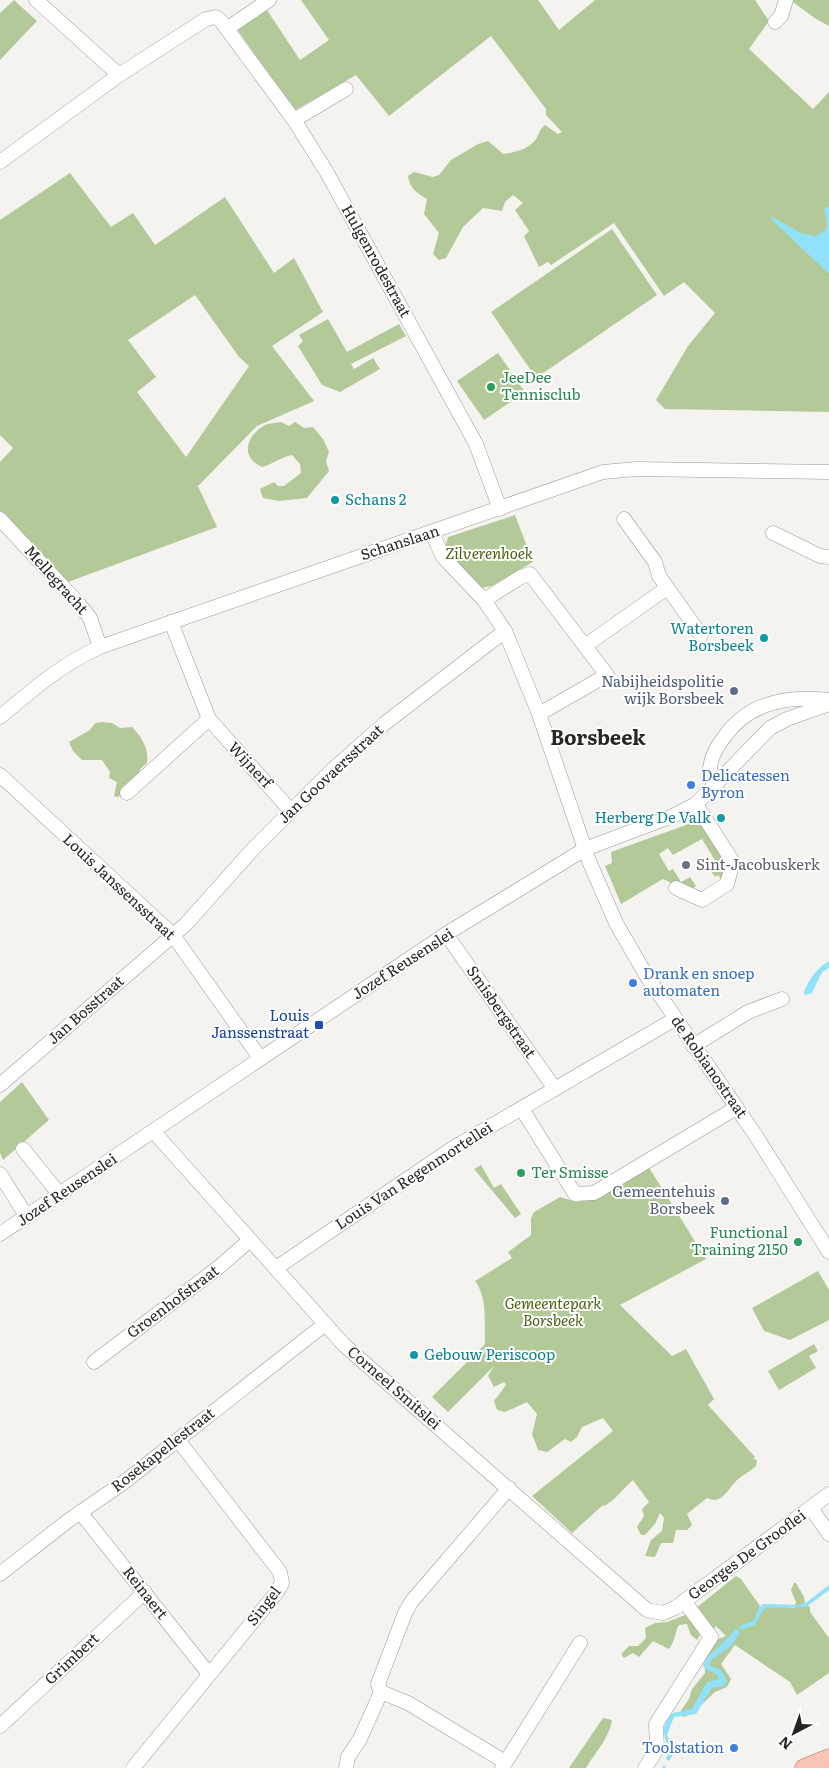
<svg xmlns="http://www.w3.org/2000/svg" width="829" height="1768" viewBox="0 0 829 1768" font-family="Literata,serif">
	<rect width="100%" height="100%" fill="#f5f3f0"/>
	<!-- green -->
	<g fill="#b4c998" fill-rule="evenodd">
		<polygon points="14,0 37,21 0,60 0,13"/>
		<path d="M 301,0 L 538,0 L 559,30 L 595,0 L 755,0 L 769,21 L 749,49 L 813,109 L 829,92 L 829,412 L 665,409 L 656,400 L 688,346 L 715,313 L 684,282 L 664,296 L 614,223 L 551,265 L 548,262 L 539,267 L 524,236 L 529,231 L 515,210 L 523,203 L 513,195 L 505,202 L 502,211 L 483,208 L 463,227 L 446,258 L 439,260 L 433,254 L 439,233 L 424,214 L 427,199 C 417,193 410,189 408,176 L 414,172 L 433,177 L 439,175 L 451,160 L 478,144 L 488,141 L 503,154 C 515,152 528,150 536,139 C 539,134 540,129 545,125 L 558,134 L 562,132 L 546,115 L 546,109 L 491,36 L 389,116 L 356,75 L 295,110 L 237,29 L 267,10 L 300,60 L 329,40 Z"/>
		<polygon points="790,0 829,0 829,26 816,19"/>
		<path d="M 70,173 L 111,227 L 133,213 L 155,245 L 225,197 L 274,273 L 294,258 L 323,312 L 272,346 L 314,401 L 257,426 L 198,486 L 217,527 L 68,582 L 0,511 L 0,462 L 13,448 L 0,435 L 0,220 ZM 195,295 L 239,357 L 249,366 L 186,457 L 137,392 L 156,377 L 128,340 Z"/>
		<polygon points="612,229 657,295 536,378 491,312"/>
		<polygon points="328,319 347,352 399,324 406,336 351,364 354,369 373,358 380,369 340,392 322,385 298,346 303,341 299,335"/>
		<polygon points="498,353 525,392 484,420 457,381"/>
		<path d="M 281,422 L 289,426 L 295,422 L 304,428 L 313,427 L 323,439 L 329,452 L 326,461 L 329,471 L 307,498 L 279,501 L 263,498 L 260,489 L 274,482 L 278,486 L 284,486 L 301,473 L 300,464 L 292,455 C 281,457 273,464 262,467 C 239,457 247,435 265,425 C 270,423 276,423 281,422 Z"/>
		<polygon points="515,515 533,562 492,586 481,588 444,552 448,537"/>
		<path d="M 102,722 L 112,723 L 120,728 L 132,727 C 142,737 149,749 147,763 L 140,769 L 137,779 L 118,797 L 114,796 L 117,782 L 109,778 L 110,772 L 102,760 L 82,760 L 73,751 L 69,742 L 90,730 L 95,723 Z"/>
		<polygon points="698,818 727,862 721,879 718,875 715,877 707,865 715,860 702,839 673,855 668,848 659,854 669,871 673,869 681,882 690,877 696,886 693,888 694,894 663,879 621,904 605,866 612,863 611,852 686,825"/>
		<polygon points="22,1082 49,1120 3,1160 0,1153 0,1102"/>
		<polygon points="481,1165 494,1188 501,1184 521,1214 515,1218 474,1169"/>
		<path d="M 648,1166 L 706,1259 L 620,1305 L 672,1356 L 686,1349 L 714,1399 L 708,1405 L 755,1457 L 753,1459 L 757,1460 L 756,1466 C 750,1472 742,1475 736,1481 C 727,1490 722,1505 707,1498 L 687,1514 L 692,1525 L 687,1530 L 676,1530 L 673,1543 L 661,1543 L 655,1557 L 645,1556 L 651,1540 L 662,1531 L 664,1518 L 660,1513 L 655,1524 L 645,1535 L 641,1535 L 637,1527 L 644,1516 L 642,1509 L 649,1502 L 633,1480 C 624,1487 612,1505 602,1506 L 572,1533 L 532,1496 L 613,1431 L 603,1418 L 582,1427 L 577,1437 L 571,1442 L 565,1439 L 547,1452 L 538,1450 L 532,1434 L 537,1414 L 527,1402 L 505,1412 L 497,1410 L 494,1401 L 506,1385 L 504,1382 L 494,1387 L 488,1376 L 494,1366 L 448,1412 L 432,1397 L 485,1344 C 484,1323 488,1298 475,1281 L 512,1258 L 508,1252 L 531,1235 L 531,1218 L 534,1212 L 560,1197 L 576,1202 L 592,1199 Z"/>
		<polygon points="818,1271 829,1290 829,1320 790,1340 764,1331 752,1308"/>
		<polygon points="814,1344 818,1351 809,1356 816,1368 779,1390 768,1371"/>
		<polygon points="736,1576 741,1579 760,1606 765,1604 794,1608 796,1602 791,1590 794,1583 796,1583 804,1597 805,1604 810,1607 810,1612 829,1638 829,1673 797,1695 790,1682 735,1645 721,1664 731,1679 727,1687 715,1692 695,1711 685,1717 681,1716 680,1712 689,1699 692,1689 705,1673 705,1657 716,1640 726,1636 716,1626 713,1630 696,1608"/>
		<path d="M 685,1615 L 698,1629 L 700,1635 L 697,1640 L 691,1635 L 687,1624 L 679,1625 C 675,1630 676,1640 669,1649 L 653,1641 L 639,1657 L 633,1653 L 624,1658 L 621,1654 L 629,1646 L 638,1646 L 646,1638 L 645,1628 L 655,1623 L 667,1622 Z"/>
		<path d="M 603,1718 L 612,1720 C 609,1739 595,1752 586,1768 L 569,1768 Z"/>
	</g>
	<!-- water -->
	<g fill="#90e1f9">
		<polygon points="829,206 829,274 771,219 773,217 801,233 816,236 826,230 827,221 824,209"/>
		<path d="M 829,961 L 829,968 L 822,972 L 812,993 L 805,995 L 804,992 C 809,979 817,968 829,961 Z"/>
		<polygon points="829,1585 829,1590 806,1607 766,1608 763,1610 755,1625 741,1630 738,1627 754,1620 759,1607 763,1604 799,1605 807,1602"/>
		<path d="M 736,1628 L 740,1633 L 731,1646 L 710,1661 L 709,1665 L 721,1670 L 727,1681 L 724,1686 L 712,1688 L 696,1714 L 674,1717 L 667,1735 L 675,1751 L 669,1761 L 666,1759 L 669,1751 C 664,1732 659,1731 672,1713 L 692,1709 L 707,1682 L 719,1679 L 716,1674 L 704,1668 L 703,1664 C 711,1650 726,1643 736,1628 Z"/>
	</g>
	<g fill="none" stroke-linecap="round" stroke-linejoin="round">
		<!-- stream -->
		<polyline stroke="#90e1f9" stroke-width="3" points="664,1768 664,1767"/>
		<!-- minor casing -->
		<g stroke="#9c9997" stroke-width="15">
			<g id="minor">
				<polyline points="36,0 119,75 206,19 216,17 221,21 294,120 326,171 476,444 500,509"/>
				<polyline points="775,22 781,16 786,0"/>
				<polyline points="228,28 269,0"/>
				<polyline points="294,120 346,89"/>
				<polyline points="0,162 119,75"/>
				<polyline points="0,519 79,604 90,618 100,647"/>
				<polyline points="624,519 655,562 659,576 701,635"/>
				<polyline points="432,533 443,557 484,600 505,631 539,714 589,861 616,923 646,975 756,1136 829,1252"/>
				<polyline points="773,533 820,556 829,557"/>
				<polyline points="484,600 521,577 530,574 607,675 539,714"/>
				<polyline points="171,622 209,719 291,811"/>
				<polyline points="585,646 667,588"/>
				<path d="M 0,717 C 32,690 62,664 100,647 L 603,472 L 637,469 L 829,472"/>
				<polyline points="0,775 173,935 260,1058"/>
				<path d="M 718,783 L 710,771 C 710,757 717,746 725,736 C 750,701 789,696 829,700"/>
				<polyline points="127,793 209,719"/>
				<polyline points="676,888 702,900 727,884 733,862 696,804"/>
				<polyline points="446,934 555,1089"/>
				<polyline points="693,1046 748,1012 782,999"/>
				<polyline points="0,1085 186,924 253,849 331,771 384,724 505,631"/>
				<polyline points="522,1109 575,1194 594,1193 736,1108"/>
				<polyline points="154,1132 344,1345 647,1610 663,1613 675,1608 829,1494"/>
				<polyline points="23,1149 60,1195"/>
				<polyline points="0,1174 27,1217"/>
				<polyline points="0,1234 446,934 585,849 675,815 696,804 770,728 787,719 829,704"/>
				<polyline points="276,1268 453,1148 675,1019"/>
				<polyline points="94,1362 219,1267 250,1240"/>
				<polyline points="811,1508 829,1534"/>
				<polyline points="80,1512 209,1674"/>
				<polyline points="0,1574 69,1520 123,1483 325,1324"/>
				<polyline points="381,1692 408,1703 505,1762"/>
				<polyline points="0,1726 145,1592"/>
				<polyline points="133,1768 277,1592 282,1583 280,1572 178,1440"/>
				<polyline points="346,1768 348,1757 360,1739 381,1692 378,1684 405,1613 412,1601 509,1488"/>
				<polyline points="502,1768 580,1643"/>
				<polyline points="645,1768 657,1749 656,1724 711,1637 684,1601"/>
			</g>
		</g>
		<!-- major casing -->
		<g stroke="#ad7365" stroke-width="19">
			<polyline id="major" points="804,1768 829,1758"/>
		</g>
		<!-- minor -->
		<use href="#minor" stroke="#fff" stroke-width="14"/>
		<!-- major -->
		<use href="#major" stroke="#f9c4b7" stroke-width="18"/>
	</g>
	<!-- markers -->
	<g fill="#2e9e5b" stroke="#fff" stroke-width="2">
		<circle cx="491" cy="387" r="5"/>
		<circle cx="521" cy="1173" r="5"/>
		<circle cx="798" cy="1242" r="5"/>
	</g>
	<g fill="#0f9aa8" stroke="#fff" stroke-width="2">
		<circle cx="335" cy="500" r="5"/>
		<circle cx="764" cy="638" r="5"/>
		<circle cx="721" cy="818" r="5"/>
		<circle cx="414" cy="1355" r="5"/>
	</g>
	<g fill="#5c6f8a" stroke="#fff" stroke-width="2">
		<circle cx="734" cy="691" r="5"/>
		<circle cx="725" cy="1201" r="5"/>
	</g>
	<g fill="#3f7fe0" stroke="#fff" stroke-width="2">
		<circle cx="691" cy="785" r="5"/>
		<circle cx="633" cy="983" r="5"/>
		<circle cx="734" cy="1748" r="5"/>
	</g>
	<circle fill="#6b7280" stroke="#fff" stroke-width="2" cx="686" cy="865" r="5"/>
	<rect fill="#1a4fb4" stroke="#fff" stroke-width="2" x="314" y="1020" width="10" height="10" rx="2.5"/>
	<g text-anchor="middle" stroke-width="4" stroke-linejoin="round" paint-order="stroke">
		<!-- street labels -->
		<g font-size="15" fill="#272625" stroke="#fff">
			<text transform="translate(376 261) rotate(61)" y="5">Hulgenrodestraat</text>
			<text transform="translate(400 543) rotate(-18)" y="5">Schanslaan</text>
			<text transform="translate(56 580) rotate(48)" y="5">Mellegracht</text>
			<text transform="translate(250 765) rotate(47)" y="5">Wijnerf</text>
			<text transform="translate(331 774) rotate(-43)" y="5">Jan Goovaersstraat</text>
			<text transform="translate(119 887) rotate(43)" y="5">Louis Janssensstraat</text>
			<text transform="translate(403 964) rotate(-33)" y="5">Jozef Reusenslei</text>
			<text transform="translate(86 1010) rotate(-41)" y="5">Jan Bosstraat</text>
			<text transform="translate(501 1012) rotate(55)" y="5">Smisbergstraat</text>
			<text transform="translate(709 1067) rotate(55)" y="5">de Robianostraat</text>
			<text transform="translate(414 1176) rotate(-33)" y="5">Louis Van Regenmortellei</text>
			<text transform="translate(67 1190) rotate(-34)" y="5">Jozef Reusenslei</text>
			<text transform="translate(173 1302) rotate(-37)" y="5">Groenhofstraat</text>
			<text transform="translate(394 1388) rotate(41)" y="5">Corneel Smitslei</text>
			<text transform="translate(163 1450) rotate(-38)" y="5">Rosekapellestraat</text>
			<text transform="translate(747 1555) rotate(-36)" y="5">Georges De Grooflei</text>
			<text transform="translate(145 1593) rotate(52)" y="5">Reinaert</text>
			<text transform="translate(264 1606) rotate(-52)" y="5">Singel</text>
			<text transform="translate(72 1659) rotate(-43)" y="5">Grimbert</text>
		</g>
		<!-- leisure labels -->
		<g font-size="15" fill="#27864d" stroke="#fff" text-anchor="start">
			<text x="501" y="383">JeeDee<tspan x="501" dy="17">Tennisclub</tspan></text>
			<text x="531" y="1178">Ter Smisse</text>
			<text x="788" y="1238" text-anchor="end">Functional<tspan x="788" dy="17">Training 2150</tspan></text>
		</g>
		<!-- culture labels -->
		<g font-size="15" fill="#0d838f" stroke="#fff" text-anchor="start">
			<text x="345" y="505">Schans 2</text>
			<text x="754" y="634" text-anchor="end">Watertoren<tspan x="754" dy="17">Borsbeek</tspan></text>
			<text x="711" y="823" text-anchor="end">Herberg De Valk</text>
			<text x="424" y="1360">Gebouw Periscoop</text>
		</g>
		<!-- park labels -->
		<g font-size="15" font-style="italic" fill="#47620f" stroke="#fff">
			<text x="489" y="559">Zilverenhoek</text>
			<text x="553" y="1309">Gemeentepark<tspan x="553" dy="17">Borsbeek</tspan></text>
		</g>
		<!-- service labels -->
		<g font-size="15" fill="#4e5e75" stroke="#fff" text-anchor="end">
			<text x="724" y="687">Nabijheidspolitie<tspan x="724" dy="17">wijk Borsbeek</tspan></text>
			<text x="715" y="1197">Gemeentehuis<tspan x="715" dy="17">Borsbeek</tspan></text>
		</g>
		<!-- shop labels -->
		<g font-size="15" fill="#366cbe" stroke="#fff" text-anchor="start">
			<text x="701" y="781">Delicatessen<tspan x="701" dy="17">Byron</tspan></text>
			<text x="643" y="979">Drank en snoep<tspan x="643" dy="17">automaten</tspan></text>
			<text x="724" y="1753" text-anchor="end">Toolstation</text>
		</g>
		<!-- worship labels -->
		<g font-size="15" fill="#5b616d" stroke="#fff" text-anchor="start">
			<text x="696" y="870">Sint-Jacobuskerk</text>
		</g>
		<!-- transit labels -->
		<g font-size="15" fill="#164399" stroke="#fff" text-anchor="end">
			<text x="309" y="1021">Louis<tspan x="309" dy="17">Janssenstraat</tspan></text>
		</g>
		<!-- district labels -->
		<g font-size="20" font-weight="bold" fill="#272625" stroke="#fff">
			<text x="598" y="745">Borsbeek</text>
		</g>
	</g>
	<!-- north arrow -->
	<g transform="translate(794 1733) rotate(221)" stroke="#ffffff" stroke-width="4" paint-order="stroke">
	<path d="M0-4L9 19L0 12L-9 19Z" fill="#272625"/>
	<text y="-8" font-size="14" font-weight="bold" text-anchor="middle" fill="#272625">N</text>
	</g>
</svg>
